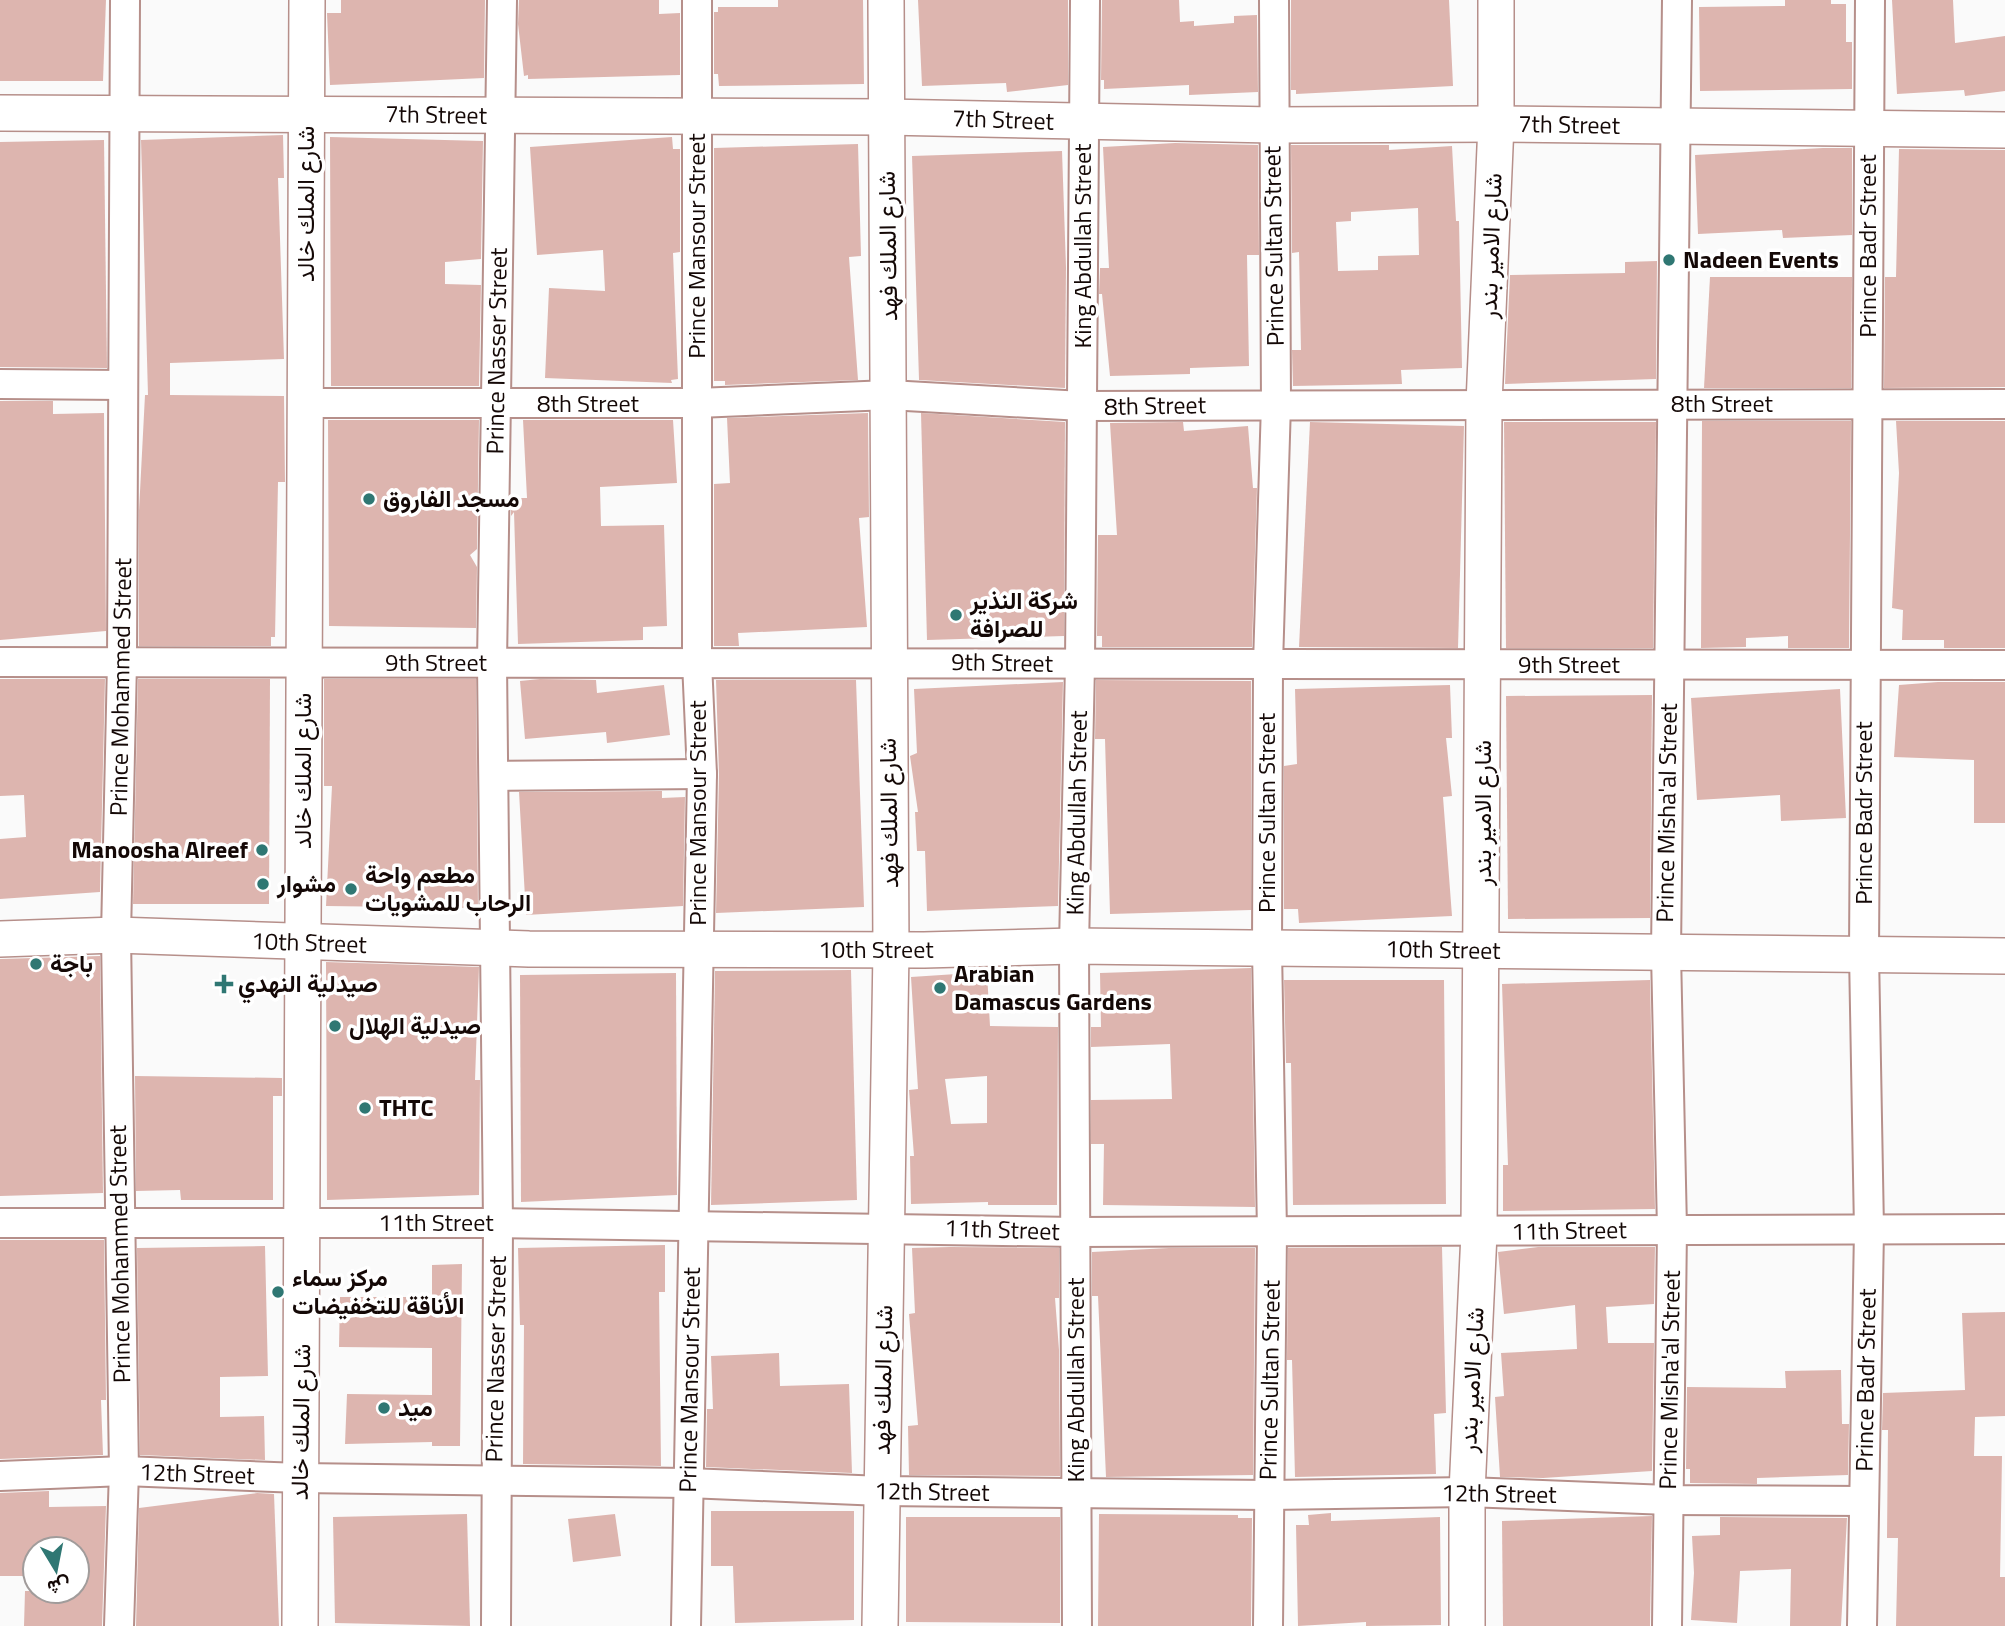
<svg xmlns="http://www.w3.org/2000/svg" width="2005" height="1626" viewBox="0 0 2005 1626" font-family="'Titillium Web',Vazirmatn,sans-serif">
	<rect width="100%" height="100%" fill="#fafafa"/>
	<!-- building -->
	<g fill="#ddb5af" fill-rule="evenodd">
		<polygon points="0,0 106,0 103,81 0,81"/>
		<polygon points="341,0 485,0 484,78 330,85 327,13 341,13"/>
		<polygon points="519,0 659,0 659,14 680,13 680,75 528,79 528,75 524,76 518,24"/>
		<polygon points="778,0 863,0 864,84 719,86 718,74 714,74 714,12 718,12 718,7 778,7"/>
		<polygon points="918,0 1068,0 1068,85 1007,92 1006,83 922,86"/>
		<polygon points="1102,0 1179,0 1180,22 1194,21 1194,26 1234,23 1234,16 1257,15 1258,92 1189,95 1189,85 1104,89 1104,80 1101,80"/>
		<polygon points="1291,0 1449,0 1453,86 1296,94 1296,90 1291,90"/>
		<polygon points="1785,0 1831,0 1831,4 1846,4 1846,42 1852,42 1852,89 1700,91 1699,7 1785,6"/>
		<polygon points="1892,0 1953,0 1955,43 2005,36 2005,91 1965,96 1964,90 1897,94"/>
		<polygon points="283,135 284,178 278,178 284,359 170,363 170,395 284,396 285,482 278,482 275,637 271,637 271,646 139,646 139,511 145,395 148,395 141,140"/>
		<polygon points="330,137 483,141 481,259 445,262 445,284 481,285 479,386 331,386"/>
		<polygon points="672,137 673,149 680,149 680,252 673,253 678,379 671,380 672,383 545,378 549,288 605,291 603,250 537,255 530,147"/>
		<polygon points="104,140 107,368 0,367 0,142"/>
		<polygon points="1175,143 1258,145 1259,255 1247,255 1249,366 1190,368 1190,374 1110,376 1102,294 1099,294 1100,268 1109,268 1103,147"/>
		<polygon points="858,144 861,256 849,257 858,380 725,385 725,381 714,381 714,148"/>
		<path d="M 1291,145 L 1389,145 L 1389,150 L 1452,146 L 1456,221 L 1459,221 L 1462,368 L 1401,370 L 1402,384 L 1293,386 L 1292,350 L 1301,350 L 1299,252 L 1292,253 ZM 1418,208 L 1419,255 L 1378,256 L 1378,270 L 1338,271 L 1336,222 L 1351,221 L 1351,212 Z"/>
		<polygon points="1823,148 1852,148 1852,235 1783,238 1782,230 1698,234 1695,155"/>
		<polygon points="1899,149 2005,150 2005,387 1884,388 1885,277 1896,277"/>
		<polygon points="1062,151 1066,267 1065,388 919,380 912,156"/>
		<polygon points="1657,261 1656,379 1505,384 1510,275 1625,273 1625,262"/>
		<polygon points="1710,277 1852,277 1851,388 1704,388"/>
		<polygon points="0,401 53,401 53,414 104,413 106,631 0,640"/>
		<polygon points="868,413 869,517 859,518 867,627 738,633 739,646 714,646 714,484 730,483 727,418"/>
		<polygon points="921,413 1065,422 1064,636 927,640"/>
		<polygon points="328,420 479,420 477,549 470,555 477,567 476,628 329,626"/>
		<polygon points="523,420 673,420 677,483 600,487 601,526 664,525 667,626 643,627 643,640 518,644 514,512 511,516 511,498 527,498"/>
		<polygon points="1702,421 1851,421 1849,648 1788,648 1788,636 1746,638 1746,647 1701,648"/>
		<polygon points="1896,421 2005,421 2005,648 1944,648 1944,640 1902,640 1903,610 1892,608 1899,473"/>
		<polygon points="1183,422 1184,431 1248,426 1253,488 1257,488 1252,647 1102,647 1102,636 1097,636 1098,535 1117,535 1110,423"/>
		<polygon points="1310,422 1464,426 1458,648 1299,647"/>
		<polygon points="1504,422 1656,422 1653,648 1506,648"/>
		<polygon points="0,679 105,679 100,892 0,899 0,839 26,837 24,795 0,796"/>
		<polygon points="138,679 270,679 269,904 133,904"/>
		<polygon points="324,679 476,679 478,908 326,906 332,786 324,786"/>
		<polygon points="540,679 596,680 597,693 664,685 670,735 607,743 606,732 525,739 520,681"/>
		<polygon points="716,680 856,680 864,907 716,913 719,774"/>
		<polygon points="1096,680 1251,681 1251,910 1110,914 1105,739 1095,739"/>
		<polygon points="1063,682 1058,906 927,911 925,851 917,851 915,812 918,812 910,756 917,753 914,689"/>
		<polygon points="1938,682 2005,682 2005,823 1974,823 1974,760 1894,757 1899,685"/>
		<polygon points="1450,685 1452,738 1446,738 1452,796 1443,797 1452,916 1299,923 1298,909 1284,909 1284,766 1297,764 1295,689"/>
		<polygon points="1840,689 1846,818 1781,821 1780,795 1697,800 1691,698"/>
		<polygon points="1652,695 1650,918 1508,919 1506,696"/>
		<polygon points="662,791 662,798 685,797 683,906 526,915 519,792"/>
		<polygon points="100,956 103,1193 0,1196 0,959"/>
		<polygon points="326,962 479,967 475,1080 480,1080 479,1195 327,1200"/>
		<polygon points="1251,968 1255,1207 1103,1205 1104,1144 1091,1144 1091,1100 1172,1099 1170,1044 1091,1047 1091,1027 1101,1027 1100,973"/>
		<polygon points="851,970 857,1200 711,1205 715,971"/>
		<path d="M 987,972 L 990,1026 L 1058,1027 L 1057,1205 L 988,1205 L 988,1202 L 911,1204 L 910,1156 L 914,1156 L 909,1090 L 918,1089 L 911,977 ZM 987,1076 L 987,1123 L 951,1124 L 945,1079 Z"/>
		<polygon points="676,973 677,1195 521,1202 520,975"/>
		<polygon points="1284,980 1444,980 1446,1204 1293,1205 1291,1063 1286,1063"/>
		<polygon points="1650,980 1655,1209 1503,1211 1503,1165 1508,1165 1502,984"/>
		<polygon points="135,1076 282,1078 282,1096 273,1096 273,1200 181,1200 180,1190 136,1191"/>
		<polygon points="0,1240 104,1240 106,1400 101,1400 103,1455 0,1459"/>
		<polygon points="665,1245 665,1292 659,1292 661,1466 523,1464 524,1325 520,1325 518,1248"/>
		<polygon points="265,1246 268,1376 220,1377 220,1417 264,1416 265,1460 140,1455 137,1248"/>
		<polygon points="950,1247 1059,1248 1059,1298 1055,1298 1059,1350 1060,1476 909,1475 908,1426 918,1425 909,1314 915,1313 912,1248"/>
		<polygon points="1442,1247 1446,1413 1434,1414 1436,1474 1295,1477 1292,1360 1287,1360 1288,1248"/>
		<polygon points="1538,1247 1655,1247 1654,1304 1606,1307 1608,1343 1654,1343 1652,1471 1543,1478 1500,1477 1495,1397 1504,1396 1501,1353 1577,1349 1575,1305 1504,1314 1498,1252"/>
		<polygon points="1169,1248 1255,1248 1253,1475 1106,1477 1098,1296 1092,1296 1092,1252"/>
		<polygon points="462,1264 460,1446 432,1446 432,1442 345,1444 347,1394 432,1395 432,1348 339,1347 340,1297 432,1297 432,1265"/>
		<polygon points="2005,1312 2005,1416 1975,1417 1974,1456 2002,1456 2000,1577 2005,1577 2005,1626 1896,1626 1898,1538 1887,1538 1888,1430 1882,1430 1883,1393 1965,1390 1962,1313"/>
		<polygon points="779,1353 780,1386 849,1384 852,1473 706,1467 707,1409 713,1409 711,1356"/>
		<polygon points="1841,1370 1842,1424 1849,1424 1848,1475 1757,1478 1757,1484 1690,1483 1690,1469 1686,1469 1687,1387 1786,1388 1785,1371"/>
		<polygon points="49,1491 49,1507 106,1506 102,1626 24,1626 25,1591 77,1591 77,1549 35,1549 35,1576 0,1576 0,1493"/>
		<polygon points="257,1493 274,1494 279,1626 136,1626 139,1508"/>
		<polygon points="711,1511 854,1511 854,1620 735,1623 733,1566 711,1566"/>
		<polygon points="1331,1513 1331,1521 1440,1517 1441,1625 1366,1626 1366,1622 1298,1626 1296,1525 1309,1525 1308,1515"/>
		<polygon points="467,1514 470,1626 335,1623 333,1517"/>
		<polygon points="615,1514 621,1556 573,1562 568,1519"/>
		<polygon points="1099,1514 1238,1515 1238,1518 1252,1518 1251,1626 1098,1626"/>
		<polygon points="1652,1516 1650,1626 1503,1626 1502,1521"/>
		<polygon points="906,1517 1060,1517 1060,1623 906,1622"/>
		<polygon points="1720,1517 1847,1518 1841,1626 1790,1626 1791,1569 1740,1571 1737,1623 1691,1620 1694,1573 1692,1536 1720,1535"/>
	</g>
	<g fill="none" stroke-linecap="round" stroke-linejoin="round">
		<!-- minor casing -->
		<g stroke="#b68f8a" stroke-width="32">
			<g id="minor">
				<polyline points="0,384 123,385"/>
				<polyline points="305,403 697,403 889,395 1082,406 2005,404"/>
				<polyline points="0,662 2005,665"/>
				<polyline points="494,776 702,774"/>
				<polyline points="0,1223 498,1223 1074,1232 2005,1229"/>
				<polyline points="0,1476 124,1471 300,1478 688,1483 882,1491 1269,1495 1467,1492 1668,1500 1864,1501"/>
				<polyline points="119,1626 124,1471 116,935 122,662 125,0"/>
				<polyline points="496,1626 498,1223 492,663 502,0"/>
				<polyline points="686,1626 702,774 697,662 697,0"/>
				<polyline points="1077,1626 1074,946 1080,664 1085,0"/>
				<polyline points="1268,1626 1272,1232 1267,949 1268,664 1276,404 1274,0"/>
				<polyline points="1667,1626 1672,1229 1666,953 1677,0"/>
				<polyline points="1862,1626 1869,1230 1864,953 1870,0"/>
			</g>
		</g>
		<!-- tertiary casing -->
		<g stroke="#b68f8a" stroke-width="38">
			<g id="tertiary">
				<polyline points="0,113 886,117 1273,125 1496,124 2005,130"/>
				<polyline points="0,939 116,935 529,949 924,950 1074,946 2005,956"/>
				<polyline points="300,1626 307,0"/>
				<polyline points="880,1626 891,950 886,0"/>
				<polyline points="1467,1626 1467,1492 1479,1233 1484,404 1496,124 1496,0"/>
			</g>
		</g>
		<!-- minor -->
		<use href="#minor" stroke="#fff" stroke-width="28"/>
		<!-- tertiary -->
		<use href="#tertiary" stroke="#fff" stroke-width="35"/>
	</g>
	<!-- markers -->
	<g fill="#2f7773" stroke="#fff" stroke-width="2.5">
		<circle cx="1669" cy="260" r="7"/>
		<circle cx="369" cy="499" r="7"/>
		<circle cx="956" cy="615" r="7"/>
		<circle cx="262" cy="850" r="7"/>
		<circle cx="263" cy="884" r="7"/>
		<circle cx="351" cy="889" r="7"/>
		<circle cx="36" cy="964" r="7"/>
		<path d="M220.5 973.5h7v7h7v7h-7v7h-7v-7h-7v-7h7z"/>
		<circle cx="940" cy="988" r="7"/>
		<circle cx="335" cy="1026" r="7"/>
		<circle cx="365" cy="1108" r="7"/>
		<circle cx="278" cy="1292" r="7"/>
		<circle cx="384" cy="1408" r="7"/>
	</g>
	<g text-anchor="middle" stroke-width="7" stroke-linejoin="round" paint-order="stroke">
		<!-- street labels -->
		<g font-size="24" fill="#140806" stroke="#fff">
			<text transform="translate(436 115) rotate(1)" y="8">7th Street</text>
			<text transform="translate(1003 120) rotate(2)" y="8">7th Street</text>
			<text transform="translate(1569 125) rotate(1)" y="8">7th Street</text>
			<text transform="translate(306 204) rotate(-90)" y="8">شارع الملك خالد</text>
			<text transform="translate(697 246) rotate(-90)" y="8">Prince Mansour Street</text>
			<text transform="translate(888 246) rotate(-91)" y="8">شارع الملك فهد</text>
			<text transform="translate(1083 246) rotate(-90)" y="8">King Abdullah Street</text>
			<text transform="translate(1274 246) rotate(-91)" y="8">Prince Sultan Street</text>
			<text transform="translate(1491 246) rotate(-88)" y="8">شارع الامير بندر</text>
			<text transform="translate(1868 246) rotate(-90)" y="8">Prince Badr Street</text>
			<text transform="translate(497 351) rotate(-89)" y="8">Prince Nasser Street</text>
			<text x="588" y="412">8th Street</text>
			<text x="1722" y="412">8th Street</text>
			<text transform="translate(1155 406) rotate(-1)" y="8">8th Street</text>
			<text x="436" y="671">9th Street</text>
			<text transform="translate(1002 663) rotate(1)" y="8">9th Street</text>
			<text x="1569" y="673">9th Street</text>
			<text transform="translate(121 687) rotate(-89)" y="8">Prince Mohammed Street</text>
			<text transform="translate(303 771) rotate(-90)" y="8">شارع الملك خالد</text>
			<text transform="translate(698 813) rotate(-90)" y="8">Prince Mansour Street</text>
			<text transform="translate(889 813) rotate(-91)" y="8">شارع الملك فهد</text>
			<text transform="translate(1077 813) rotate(-89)" y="8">King Abdullah Street</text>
			<text transform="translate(1267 813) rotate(-90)" y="8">Prince Sultan Street</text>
			<text transform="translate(1483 813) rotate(-90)" y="8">شارع الامير بندر</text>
			<text transform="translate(1667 813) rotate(-89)" y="8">Prince Misha'al Street</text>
			<text transform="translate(1864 813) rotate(-90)" y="8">Prince Badr Street</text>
			<text transform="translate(309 943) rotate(2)" y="8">10th Street</text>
			<text x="876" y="958">10th Street</text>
			<text transform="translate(1443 950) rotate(1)" y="8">10th Street</text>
			<text x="436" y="1231">11th Street</text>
			<text transform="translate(1002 1230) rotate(2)" y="8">11th Street</text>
			<text transform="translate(1569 1231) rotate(-1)" y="8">11th Street</text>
			<text transform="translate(120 1254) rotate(-91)" y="8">Prince Mohammed Street</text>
			<text transform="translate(496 1359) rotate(-89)" y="8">Prince Nasser Street</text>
			<text transform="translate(690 1380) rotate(-89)" y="8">Prince Mansour Street</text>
			<text transform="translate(883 1380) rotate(-89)" y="8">شارع الملك فهد</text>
			<text transform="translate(1076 1380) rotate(-90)" y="8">King Abdullah Street</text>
			<text transform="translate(1270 1380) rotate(-89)" y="8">Prince Sultan Street</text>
			<text transform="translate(1472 1380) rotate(-87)" y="8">شارع الامير بندر</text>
			<text transform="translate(1670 1380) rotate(-89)" y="8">Prince Misha'al Street</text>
			<text transform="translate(1866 1380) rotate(-89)" y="8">Prince Badr Street</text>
			<text transform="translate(301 1422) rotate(-89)" y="8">شارع الملك خالد</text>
			<text transform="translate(197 1474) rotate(2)" y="8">12th Street</text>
			<text transform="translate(932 1492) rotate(1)" y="8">12th Street</text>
			<text transform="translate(1499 1494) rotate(1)" y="8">12th Street</text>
		</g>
		<!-- poi labels -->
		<g font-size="24" font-weight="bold" fill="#140806" stroke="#fff" text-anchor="start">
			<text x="1683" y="268">Nadeen Events</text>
			<text x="383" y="507">مسجد الفاروق</text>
			<text x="970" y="609">شركة النذير<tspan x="970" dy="28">للصرافة</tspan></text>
			<text x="248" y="858" text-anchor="end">Manoosha Alreef</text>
			<text x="365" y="883">مطعم واحة<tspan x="365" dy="28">الرحاب للمشويات</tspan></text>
			<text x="277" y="892">مشوار</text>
			<text x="50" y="972">باجة</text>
			<text x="954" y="982">Arabian<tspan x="954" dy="28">Damascus Gardens</tspan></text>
			<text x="238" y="992">صيدلية النهدي</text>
			<text x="349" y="1034">صيدلية الهلال</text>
			<text x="379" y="1116">THTC</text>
			<text x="292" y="1286">مركز سماء<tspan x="292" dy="28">الأناقة للتخفيضات</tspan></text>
			<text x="398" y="1416">ميد</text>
		</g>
	</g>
	<!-- north arrow -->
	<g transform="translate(56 1570) rotate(170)"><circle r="33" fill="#ffffff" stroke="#a19c9b" stroke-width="2"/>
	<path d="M0-5L12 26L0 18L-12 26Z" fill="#2f7773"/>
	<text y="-10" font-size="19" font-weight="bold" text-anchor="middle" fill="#140806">ش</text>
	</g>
</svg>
